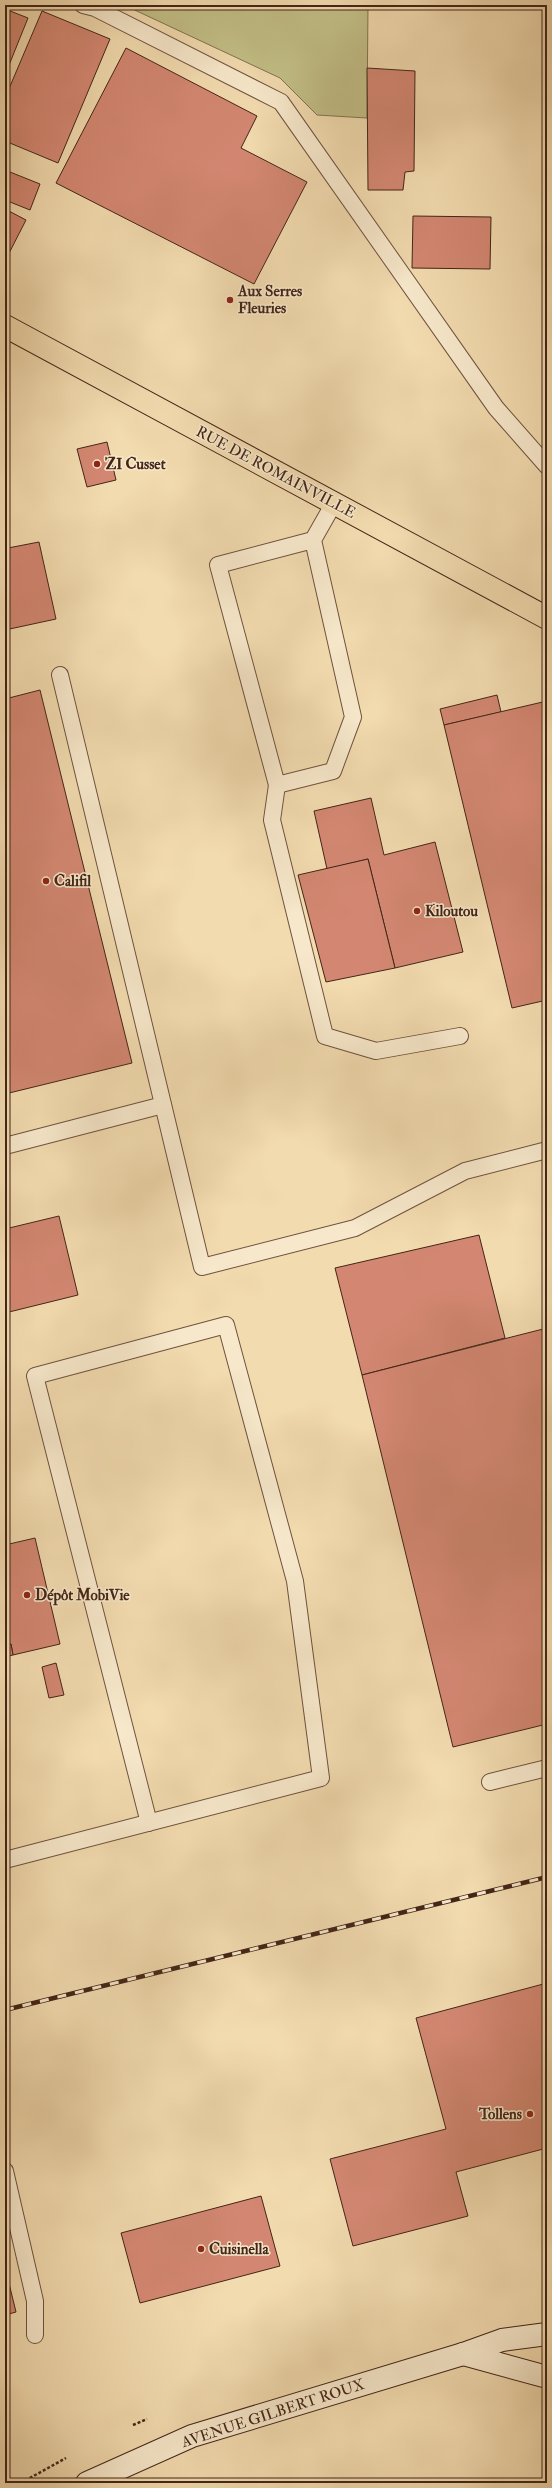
<svg xmlns="http://www.w3.org/2000/svg" width="552" height="2488" viewBox="0 0 552 2488" font-family="'IM FELL Double Pica',serif">
	<rect width="100%" height="100%" fill="#f2dbaf"/>
	<filter id="stains"><feTurbulence type="fractalNoise" baseFrequency=".005" numOctaves="4"/><feColorMatrix values="0 0 0 0 .2 0 0 0 0 .09 0 0 0 0 .02 0 0 0 .5 -.17"/></filter>
	<radialGradient id="worn" r=".72"><stop offset=".6" stop-color="#630" stop-opacity="0"/><stop offset="1" stop-color="#630" stop-opacity=".3"/></radialGradient>
	<!-- green -->
	<polygon fill="#c2be86" stroke="#82724f" points="124,5 368,5 367,118 317,115 280,78"/>
	<!-- building -->
	<g fill="#d38772" stroke="#432518">
		<polygon points="5,9 28,18 5,75"/>
		<polygon points="42,11 110,39 58,163 5,141 5,98"/>
		<polygon points="126,48 257,116 241,148 307,182 254,284 56,183"/>
		<polygon points="367,68 415,71 414,171 405,172 403,190 368,190"/>
		<polygon points="5,170 40,184 30,210 5,200"/>
		<polygon points="5,209 26,220 5,261"/>
		<polygon points="413,216 491,217 490,269 412,268"/>
		<polygon points="107,442 116,480 87,487 77,449"/>
		<polygon points="5,536 8,548 39,542 56,619 5,630"/>
		<polygon points="40,690 132,1063 5,1094 5,699"/>
		<polygon points="497,695 501,712 444,725 440,709"/>
		<polygon points="547,701 547,1000 512,1008 444,725"/>
		<polygon points="371,798 384,855 435,842 463,952 395,968 368,859 327,869 314,811"/>
		<polygon points="368,859 395,968 326,982 298,875"/>
		<polygon points="59,1216 78,1295 5,1313 5,1229"/>
		<polygon points="479,1235 505,1338 362,1375 335,1268"/>
		<polygon points="547,1328 547,1724 453,1747 362,1375"/>
		<polygon points="35,1538 60,1644 13,1655 11,1644 5,1646 5,1545"/>
		<polygon points="11,1644 13,1655 5,1657 5,1646"/>
		<polygon points="56,1663 64,1695 49,1698 42,1667"/>
		<polygon points="547,1983 547,2148 456,2172 468,2216 353,2246 330,2159 446,2129 416,2018"/>
		<polygon points="261,2196 280,2266 140,2303 121,2233"/>
		<polygon points="5,2267 16,2312 5,2315"/>
	</g>
	<g fill="none" stroke-linecap="round" stroke-linejoin="round">
		<!-- service casing -->
		<g stroke="#6f523e" stroke-width="18">
			<g id="service">
				<polyline points="83,5 95,8 281,102 496,408 547,466"/>
				<polyline points="313,540 218,565 277,785 333,771 353,717 313,540 334,503"/>
				<polyline points="60,675 202,1267 355,1228 465,1171 547,1150"/>
				<polyline points="277,785 272,820 325,1036 376,1051 460,1036"/>
				<polyline points="5,1146 163,1105"/>
				<polyline points="490,1782 547,1768"/>
				<polyline points="5,1860 321,1778 295,1581 226,1325 35,1376 149,1823"/>
				<polyline points="5,2171 35,2301 35,2335"/>
			</g>
		</g>
		<!-- secondary casing -->
		<g stroke="#432518" stroke-width="24">
			<g id="secondary">
				<polyline points="463,2354 547,2377"/>
				<polyline points="87,2483 192,2436 463,2354 502,2340 547,2334"/>
			</g>
		</g>
		<!-- primary casing -->
		<g stroke="#432518" stroke-width="24">
			<polyline id="primary" points="5,326 547,618"/>
		</g>
		<!-- path -->
		<g stroke="#432518" stroke-width="2.5" stroke-dasharray="3 2" stroke-linecap="butt">
			<polyline points="133,2425 147,2419"/>
			<polyline points="21,2483 66,2458"/>
		</g>
		<!-- service -->
		<use href="#service" stroke="#f7e8cb" stroke-width="16"/>
		<!-- secondary -->
		<use href="#secondary" stroke="#f7e8cb" stroke-width="22"/>
		<!-- primary -->
		<use href="#primary" stroke="#f2dbaf" stroke-width="22"/>
		<!-- rail casing -->
		<g stroke="#432518" stroke-width="4.5">
			<polyline id="rail" points="5,2010 547,1877"/>
		</g>
		<!-- rail -->
		<use href="#rail" stroke="#f7e8cb" stroke-width="3" stroke-dasharray="9" stroke-linecap="butt"/>
	</g>
	<!-- markers -->
	<g fill="#8f2418" stroke="#f7e8cb" stroke-width="1.5">
		<circle cx="230" cy="300" r="4"/>
		<circle cx="97" cy="464" r="4"/>
		<circle cx="46" cy="881" r="4"/>
		<circle cx="417" cy="911" r="4"/>
		<circle cx="27" cy="1595" r="4"/>
		<circle cx="530" cy="2114" r="4"/>
		<circle cx="201" cy="2249" r="4"/>
	</g>
	<g text-anchor="middle" stroke-width="3" stroke-linejoin="round" paint-order="stroke">
		<!-- poi labels -->
		<g font-size="15" font-weight="bold" fill="#432518" stroke="#f7e8cb" text-anchor="start">
			<text x="238" y="296">Aux Serres<tspan x="238" dy="17">Fleuries</tspan></text>
			<text x="105" y="469">ZI Cusset</text>
			<text x="54" y="886">Califil</text>
			<text x="425" y="916">Kiloutou</text>
			<text x="35" y="1600">Dépôt MobiVie</text>
			<text x="522" y="2119" text-anchor="end">Tollens</text>
			<text x="209" y="2254">Cuisinella</text>
		</g>
		<!-- street labels -->
		<g font-size="15" fill="#432518" stroke="#f7e8cb">
			<text transform="translate(276 472) rotate(28)" y="5">RUE DE ROMAINVILLE</text>
			<text transform="translate(273 2413) rotate(-18)" y="5">AVENUE GILBERT ROUX</text>
		</g>
	</g>
	<!-- margin -->
	<rect width="552" height="2488" fill="none" stroke="#f2dbaf" stroke-width="20"/>
	<rect x="6" y="6" width="540" height="2476" fill="none" stroke="#432518" stroke-width="2"/>
	<rect x="10" y="10" width="532" height="2468" fill="none" stroke="#432518"/>
	<rect width="100%" height="100%" filter="url(#stains)"/>
	<rect width="100%" height="100%" fill="url(#worn)"/>
</svg>
